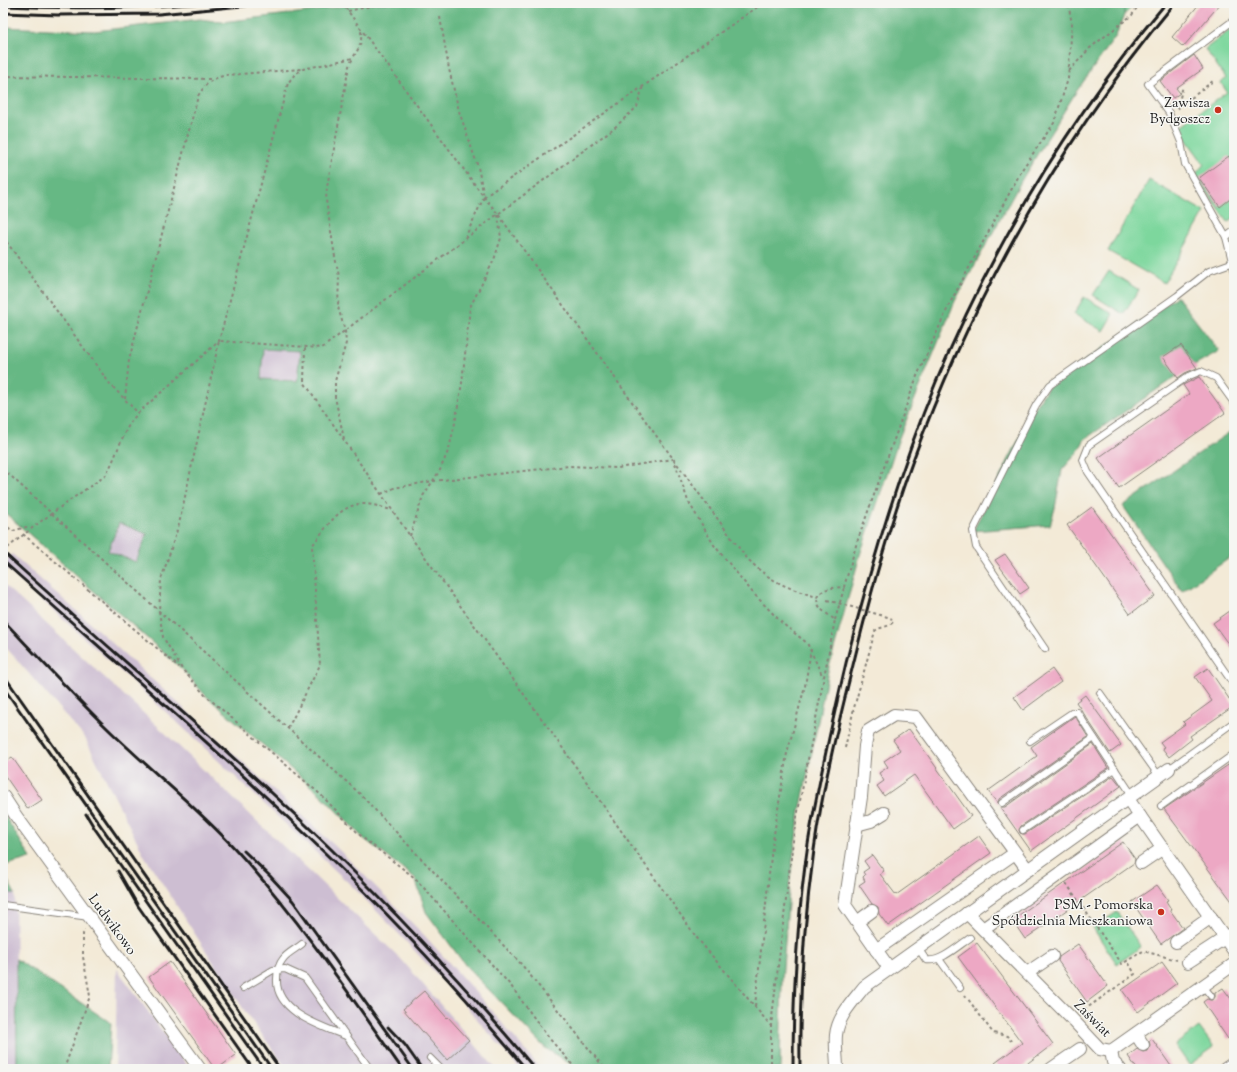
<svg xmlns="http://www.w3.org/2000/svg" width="1237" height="1072" viewBox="0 0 1237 1072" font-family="'Sorts Mill Goudy',serif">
	<rect width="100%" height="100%" fill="#f6f6f2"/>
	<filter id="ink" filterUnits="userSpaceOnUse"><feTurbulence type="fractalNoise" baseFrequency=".025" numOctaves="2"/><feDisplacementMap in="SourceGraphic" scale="8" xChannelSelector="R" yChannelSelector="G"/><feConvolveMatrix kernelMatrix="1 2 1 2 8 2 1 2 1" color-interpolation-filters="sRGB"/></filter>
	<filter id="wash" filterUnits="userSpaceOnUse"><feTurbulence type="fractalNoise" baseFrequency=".012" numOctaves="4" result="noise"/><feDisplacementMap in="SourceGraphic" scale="16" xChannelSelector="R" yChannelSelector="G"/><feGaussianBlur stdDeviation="0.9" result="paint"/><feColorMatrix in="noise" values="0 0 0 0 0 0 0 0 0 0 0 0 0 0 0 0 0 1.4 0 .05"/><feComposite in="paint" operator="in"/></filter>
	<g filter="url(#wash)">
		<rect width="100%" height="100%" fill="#f3ead7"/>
		<!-- industrial -->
		<g fill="#cdbed2">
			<polygon points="263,348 300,351 297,381 261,379"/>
			<polygon points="119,523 147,534 136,562 108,551"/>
			<polygon points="12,554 89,622 334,845 424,935 478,995 541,1069 520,1069 458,997 398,933 355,889 178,723 3,565"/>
			<polygon points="3,584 165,733 401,959 496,1069 287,1069 246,1013 144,855 85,738 3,644"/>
			<polygon points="3,891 15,894 17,1069 3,1069"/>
			<polygon points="117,969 163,1032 190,1069 115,1069"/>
		</g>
		<!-- green -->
		<g fill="#7dd79d" stroke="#4c7a5c">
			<polygon points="1125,3 1135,3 1124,15"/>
			<polygon points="1234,27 1234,219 1228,222 1195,175 1204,164 1178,128 1227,92 1221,83 1226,78 1205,49"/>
			<polygon points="1149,180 1205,212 1164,283 1108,251"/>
			<polygon points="1109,271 1139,290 1123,314 1093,295"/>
			<polygon points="1084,297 1113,314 1103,331 1074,314"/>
			<polygon points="1117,912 1141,947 1117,964 1093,928"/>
			<polygon points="1199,1027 1214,1047 1189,1065 1175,1045"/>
		</g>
		<!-- forest -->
		<g fill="#66b884" stroke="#416a50" fill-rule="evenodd">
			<path d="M 358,3 L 1125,3 L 1124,15 L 1116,36 L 1076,92 L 1024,176 L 955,301 L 899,438 L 860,555 L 828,671 L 800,812 L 790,878 L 782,980 L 780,1069 L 581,1069 L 573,1066 L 544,1047 L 466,966 L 426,912 L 415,878 L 363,838 L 321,795 L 205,695 L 182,669 L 3,511 L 3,27 L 95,31 L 200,19 L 222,22 L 314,11 ZM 263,349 L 300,351 L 297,381 L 261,379 ZM 119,523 L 147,534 L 136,562 L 108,551 Z"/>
			<polygon points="1177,296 1219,351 1187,369 1085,439 1077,453 1062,470 1055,508 1050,525 973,531 1036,405 1050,385"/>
			<polygon points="1234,429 1234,555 1182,591 1123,506"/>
			<polygon points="3,813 31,858 3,866"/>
			<polygon points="3,872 15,894 3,891"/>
			<polygon points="16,959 111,1023 108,1069 17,1069"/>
		</g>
		<g id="blocks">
			<!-- building -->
			<g fill="#eda8c4">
				<polygon points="1200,3 1221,3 1183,47 1172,37"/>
				<polygon points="1194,55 1203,69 1176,88 1180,93 1173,98 1160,81"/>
				<polygon points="1229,156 1234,164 1234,196 1220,207 1199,178"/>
				<polygon points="1181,345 1197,368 1185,373 1178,378 1163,357"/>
				<polygon points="1199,377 1225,413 1119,488 1098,458 1189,394 1183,385"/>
				<polygon points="1092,507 1155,596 1130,614 1067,525"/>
				<polygon points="1005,554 1029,588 1020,594 995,560"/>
				<polygon points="1234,608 1234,652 1213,623"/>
				<polygon points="1208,668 1234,706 1190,736 1192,739 1169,757 1162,748 1164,747 1160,742 1185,724 1183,722 1212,701 1195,677"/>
				<polygon points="1052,669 1061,682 1023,710 1014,697"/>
				<polygon points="1085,695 1121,745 1110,753 1076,702"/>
				<polygon points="1075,716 1088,737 999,799 998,804 988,791 1037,756 1031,747"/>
				<polygon points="909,729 971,816 953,829 914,775 884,796 877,786 884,781 879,773 888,767 884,761 900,750 893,740"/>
				<polygon points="1093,744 1108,768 1021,826 1019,830 1020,833 1023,834 1025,834 1113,776 1121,786 1031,851 1000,807 1005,807"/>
				<polygon points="12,757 42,800 28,809 3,773 3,763"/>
				<polygon points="1234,761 1234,904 1164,809"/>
				<polygon points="979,836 991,853 888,926 879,914 878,907 872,904 859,885 865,881 863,877 865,875 863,872 869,868 864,861 872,855 884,871 880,874 896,895"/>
				<polygon points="1123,842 1135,859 1134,863 1025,939 1012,920"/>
				<polygon points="1157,885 1168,900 1166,901 1171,909 1170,910 1183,928 1161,944 1132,902"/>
				<polygon points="977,943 1053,1044 1020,1069 1000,1069 995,1063 1022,1043 958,957"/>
				<polygon points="1078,944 1108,986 1087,1002 1058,961 1059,957"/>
				<polygon points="170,962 236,1055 217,1069 215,1069 149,977"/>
				<polygon points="1162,962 1177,983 1138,1012 1122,990"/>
				<polygon points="1223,988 1234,1003 1234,1035 1228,1039 1203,1002 1207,999 1210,1000 1213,1000 1215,997 1215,993"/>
				<polygon points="424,991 447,1018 448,1017 469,1040 447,1060 403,1009"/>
				<polygon points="1152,1039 1173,1069 1137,1069 1128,1056 1137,1049 1143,1052 1147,1051 1150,1045 1149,1041"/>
			</g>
		</g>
	</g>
	<g filter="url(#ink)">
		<use href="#blocks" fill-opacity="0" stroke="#88837a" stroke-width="1"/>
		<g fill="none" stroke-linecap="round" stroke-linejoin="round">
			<!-- service casing -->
			<g stroke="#88837a" stroke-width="8">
				<g id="service">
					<polyline points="1234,231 1226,237 1234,269"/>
					<polyline points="1226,237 1185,164 1181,142 1169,113 1148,84 1234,20"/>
					<polyline points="1234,403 1216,378 1201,371 1187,377 1089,445 1083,460 1088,472 1234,685"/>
					<polyline points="1045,649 976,547 973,531 1036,405 1050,385 1177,296 1209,271 1234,262"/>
					<polyline points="1100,693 1159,776"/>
					<polyline points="1030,741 1073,712 1077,712 1132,795"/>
					<polyline points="1169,769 1234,722"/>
					<polyline points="1002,803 1094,738"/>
					<polyline points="1161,806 1234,754"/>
					<polyline points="1023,830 1115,769"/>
					<polyline points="3,905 89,917"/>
					<path d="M 302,944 C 296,949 287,953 283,959 C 278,965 277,972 277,979 C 275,1012 321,1026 346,1036"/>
					<path d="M 918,948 L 926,960 C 940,963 958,946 970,938"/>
					<polyline points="939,959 960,988"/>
					<polyline points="1203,986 1211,996"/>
					<polyline points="243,988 273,970 285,969 305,978 370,1069"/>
					<polyline points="430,1058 441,1069"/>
				</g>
			</g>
			<!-- minor casing -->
			<g stroke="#88837a" stroke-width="14">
				<g id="minor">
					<polyline points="3,796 16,816 200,1069"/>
					<polyline points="1128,799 1234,951"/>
					<polyline points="856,825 871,821 884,813"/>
					<polyline points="1141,863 1163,848"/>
					<polyline points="967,913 1072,1019 1100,1049 1111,1051 1234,964"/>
					<polyline points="857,922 872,911"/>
					<polyline points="983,929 1140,816"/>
					<polyline points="1176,942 1211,917"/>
					<polyline points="876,950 1015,853"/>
					<polyline points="1188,962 1234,932"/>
					<polyline points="889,968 845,905 861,797 865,746 868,731 894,715 916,717 1028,870"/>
					<polyline points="1027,973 1052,956"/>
					<polyline points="1136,1034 1143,1045"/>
					<polyline points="1111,1051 1113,1062 1120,1069"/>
					<path d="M 837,1069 C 837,1058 835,1046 836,1035 C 838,1016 853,1001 864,987 L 1169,769"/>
					<polyline points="1051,1069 1080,1049"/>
					<polyline points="1225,1069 1234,1063"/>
				</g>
			</g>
			<!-- path -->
			<g stroke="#88837a" stroke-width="2" stroke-dasharray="3 3" stroke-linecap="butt">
				<path d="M 342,3 L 484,197 L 498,214 L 655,434 L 745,556 C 767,580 786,588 817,597 C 824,587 832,588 844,587 L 857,542 L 917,376 L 950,303 L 1023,168 L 1054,123 L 1068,79 L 1072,24 L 1068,3"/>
				<polyline points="348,11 386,3"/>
				<polyline points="440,17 449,69 459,111 478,167 484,197 465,238"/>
				<polyline points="1069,71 1090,48 1132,15 1140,3"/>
				<polyline points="3,76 212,79"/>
				<polyline points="1177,109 1213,81"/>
				<polyline points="1177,109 1183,86"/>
				<polyline points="484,197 763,3"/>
				<polyline points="3,237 110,384 138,413"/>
				<polyline points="305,348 304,382 410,536 559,743 697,938 771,1026"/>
				<path d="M 125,399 L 129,360 L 198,96 C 206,83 212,78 227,75 L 302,69"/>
				<polyline points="344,439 335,397 335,381 346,343 345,331 338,307 339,276 335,257 326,200 327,187 349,66 353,58"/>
				<polyline points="675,463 688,501 714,545 753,593 783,624 807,643 823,677"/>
				<polyline points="3,469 360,794 522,965 605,1069"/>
				<polyline points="381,494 394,488 433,481 569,466 618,468 673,459"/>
				<polyline points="3,524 13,531 26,527 29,530"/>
				<polyline points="23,534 179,667"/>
				<polyline points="410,536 423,496 440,470 449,449 455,423 462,383 470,307 494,260 501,238 498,215"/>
				<path d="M 3,552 C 35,524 70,500 105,476 C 118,456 121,431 138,413 L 219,341 L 288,83 L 295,74 L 303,69 L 353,58 C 360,46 362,44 361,30"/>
				<polyline points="835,620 844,588"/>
				<path d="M 288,728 L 320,665 L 312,546 C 325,529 340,503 364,504 C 373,504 383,508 392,510"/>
				<path d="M 845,748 L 854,708 L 875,631 C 881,626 888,628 893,622 L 891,618"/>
				<polyline points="1066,883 1122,964 1143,951 1177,960"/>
				<polyline points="965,995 993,1033 1007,1036 1011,1041"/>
				<polyline points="755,1006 772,847 787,753 805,686 811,649"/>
				<polyline points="1084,1010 1135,974 1127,960"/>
				<polyline points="64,1069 90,996 83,957 83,934 85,930"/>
				<polyline points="576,1069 548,1037 511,986 415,878 363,838 321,795 205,695 182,669 163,637 159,611 161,580 179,524 219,341 322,348 498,214 614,128 637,107 643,86"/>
				<path d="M 771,1069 L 771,1026 L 794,832 L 835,620 C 826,612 817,610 817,597"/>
			</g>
			<!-- service -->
			<use href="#service" stroke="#fff" stroke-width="6"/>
			<!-- minor -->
			<use href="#minor" stroke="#fff" stroke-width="12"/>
			<!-- rail -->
			<g stroke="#1c1c1c" stroke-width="3">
				<path d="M 3,6 C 71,9 138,8 205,3"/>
				<polyline points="3,13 58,15 159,14 274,3"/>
				<path d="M 3,552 C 112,652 226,747 332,850 C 403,920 471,992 535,1069"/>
				<path d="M 3,561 C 111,658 222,753 326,854 C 397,922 463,994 526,1069"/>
				<path d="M 3,620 C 38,657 72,694 108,729 C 151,771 198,808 238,852 C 299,919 350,995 402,1069"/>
				<polyline points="3,674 280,1069"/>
				<polyline points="3,687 272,1069"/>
				<polyline points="86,814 95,829 264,1069"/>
				<polyline points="244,851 270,876 293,901 413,1069"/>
				<polyline points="118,871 138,906 253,1069"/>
				<polyline points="388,1027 405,1045 422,1069"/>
				<path d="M 793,1069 C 793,994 797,919 808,844 C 818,783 832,723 846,663 C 870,568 898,473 936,382 C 993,246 1071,116 1166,3"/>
				<path d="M 800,1069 C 799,996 804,922 814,850 C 823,785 839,721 855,657 C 871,592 889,526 912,463 C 973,296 1061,140 1175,3"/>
			</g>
			<!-- path-bridge -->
			<polyline stroke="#88837a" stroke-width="2" stroke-dasharray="3 3" stroke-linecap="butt" points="827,600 891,618"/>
		</g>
	</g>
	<!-- markers -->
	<g fill="#c8321e" stroke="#f6f6f2" stroke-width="1.5">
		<circle cx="1218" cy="110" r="4"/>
		<circle cx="1161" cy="912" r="4"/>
	</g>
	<g text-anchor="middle" stroke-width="3" stroke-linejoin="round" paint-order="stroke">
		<!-- poi labels -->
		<g font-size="14" fill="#1c1c1c" stroke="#f6f6f2" text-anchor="end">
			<text x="1210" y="107">Zawisza<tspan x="1210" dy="16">Bydgoszcz</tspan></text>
			<text x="1153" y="909">PSM - Pomorska<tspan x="1153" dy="16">Spółdzielnia Mieszkaniowa</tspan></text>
		</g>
		<!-- street labels -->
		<g font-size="14" fill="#1c1c1c" stroke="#f6f6f2">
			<text transform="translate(113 924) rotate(54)" y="5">Ludwikowo</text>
			<text transform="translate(1093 1018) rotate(45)" y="5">Zaświat</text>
		</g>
	</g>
	<!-- margin -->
	<rect width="1237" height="1072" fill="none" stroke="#f6f6f2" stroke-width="16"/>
</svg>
